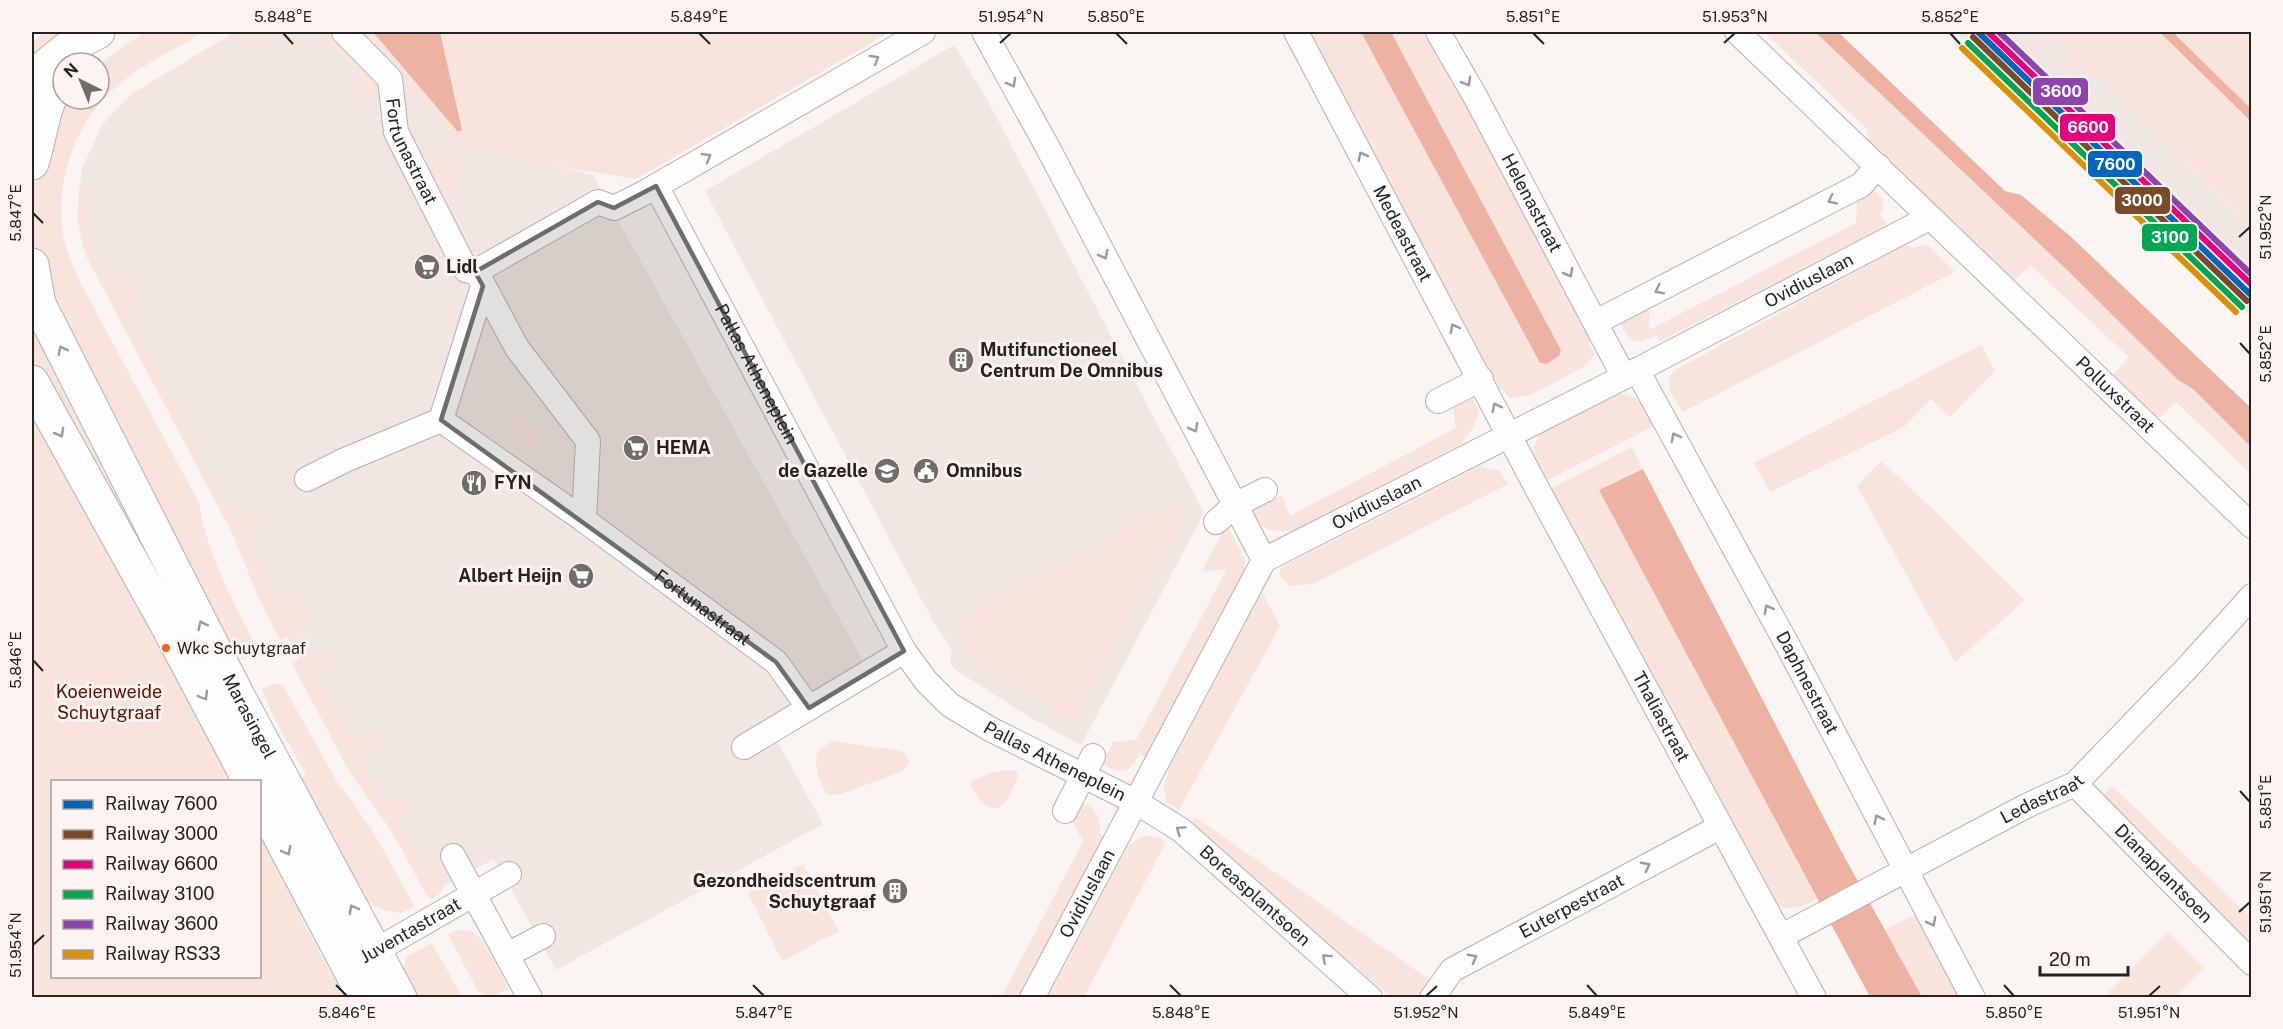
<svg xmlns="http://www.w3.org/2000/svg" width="2283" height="1029" viewBox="0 0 2283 1029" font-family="'Public Sans',sans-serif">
	<rect width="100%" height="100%" fill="#faf4f3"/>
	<!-- built -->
	<g fill="#f2e6e3">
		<polygon points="235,32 356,32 465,146 593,175 867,668 770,728 823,824 556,970 494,859 429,894 284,632 85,253 77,217 82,169 102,125 130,95"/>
		<polygon points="1955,32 2050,32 2251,226 2251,317"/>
		<polygon points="954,45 988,101 1204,513 1081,745 1031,718 956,670 952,665 950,659 952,649 933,621 705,191"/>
	</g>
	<!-- green -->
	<g fill="#f9e3dd">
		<polygon points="47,32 75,32 32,57 32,41"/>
		<path d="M 145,32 L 204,32 C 174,49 141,65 115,88 C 76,121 57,177 62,228 C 65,248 73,266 81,284 L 199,503 C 207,555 235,605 259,652 L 242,660 L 240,657 L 228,662 L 33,255 C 30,236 28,210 32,191 C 39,159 54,128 66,99 L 99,99 L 99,64 Z"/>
		<polygon points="235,32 243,32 128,102 130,95"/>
		<polygon points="324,32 333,32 381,82 382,91 377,95 352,98 350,96 366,82"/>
		<polygon points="356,32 890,32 636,179 554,166 465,146"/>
		<polygon points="1304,32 1361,32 1540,363 1547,364 1559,356 1561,350 1391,32 1428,32 1596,340 1589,343 1594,355 1584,367 1528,396 1510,398 1502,389 1496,391"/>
		<polygon points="1764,32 1815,32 2066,269 2178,380 2193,389 2251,447 2251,474 2176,402 2160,418 2157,418 2113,375 2129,357 2030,265 2015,280 2012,279 1869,142 1867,129"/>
		<polygon points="2050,32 2251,32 2251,226 2239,214"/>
		<path d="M 433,157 C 446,157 459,155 462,170 L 452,198 L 447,202 L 440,198 L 428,163 L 430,158 Z"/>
		<path d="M 80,181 L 85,181 C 81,222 88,247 106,283 L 126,271 L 141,300 L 122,311 L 231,516 L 252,506 L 262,526 L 243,535 L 278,606 L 298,596 L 312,622 L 280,640 L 257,594 L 230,528 L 87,258 C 78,232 77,208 80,181 Z"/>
		<path d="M 1873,188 C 1882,198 1887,203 1880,215 L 1887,223 L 1876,231 L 1660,341 L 1657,335 C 1635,346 1629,344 1620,321 L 1649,306 L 1649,330 L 1856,223 L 1857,201 Z"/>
		<path d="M 1907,244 L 1912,249 L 1923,244 L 1929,246 L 1955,272 L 1683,412 C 1674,397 1659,383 1677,369 Z"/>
		<polygon points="32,326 220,680 207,687 32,361"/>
		<polygon points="1981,345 1995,371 1950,417 1931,399 1904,427 1770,492 1754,463"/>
		<path d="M 1616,394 C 1641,394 1644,407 1654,426 L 1546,481 L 1532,455 L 1538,436 L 1543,431 Z"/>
		<polygon points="32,396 239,781 52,782 52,976 260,976 260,820 298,892 301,918 332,975 347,997 32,997"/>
		<path d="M 1473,398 L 1479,414 L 1472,429 L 1461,444 L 1295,531 C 1275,532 1260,531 1251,511 L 1282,495 L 1290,516 L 1456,428 L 1453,408 Z"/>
		<path d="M 522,406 L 526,407 L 536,447 L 534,451 C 511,436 495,427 522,406 Z"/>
		<path d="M 1632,447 L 1642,469 L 1600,490 L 1817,899 C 1802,907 1789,913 1773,902 L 1550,489 Z"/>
		<polygon points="1881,461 1943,519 2025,600 1955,662 1857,486"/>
		<polygon points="1478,467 1499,470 1508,484 1313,584 1290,586 1280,577 1280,568"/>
		<polygon points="1176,502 1182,517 1073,720 978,661 958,623"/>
		<path d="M 1227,524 L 1245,561 L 1244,571 L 1146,757 L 1139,754 C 1129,775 1121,774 1102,764 L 1113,742 L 1136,740 L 1227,569 L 1202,571 Z"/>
		<polygon points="1262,592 1280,626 1179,810 1166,801 1164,787 1170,766"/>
		<path d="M 323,646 L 334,665 L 316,675 L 350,738 L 368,729 L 377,744 L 359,754 L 386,804 L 404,795 L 412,810 L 395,820 L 423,872 L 441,863 C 448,876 446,889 434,899 L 429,898 L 426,894 L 392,832 L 349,771 L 292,663 Z"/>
		<polygon points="274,684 283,685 337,782 371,828 415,907 400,913 382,910 357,896 294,783 306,774 273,716 262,689"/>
		<path d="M 832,741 L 901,751 L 907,756 L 909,763 L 901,772 L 838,795 L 829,795 C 819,787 814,765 817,752 Z"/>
		<path d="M 1006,770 L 1016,771 L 1018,776 C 1006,807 994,825 971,787 L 972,782 L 988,774 Z"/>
		<polygon points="2112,786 2251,918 2251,950 2100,798"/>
		<path d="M 1081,802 C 1096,808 1102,818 1099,833 L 1104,836 L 1019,997 L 1001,998 L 1083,841 L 1072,822 Z"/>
		<polygon points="1195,817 1433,982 1423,997 1391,997 1190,827"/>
		<polygon points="1147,836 1159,837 1165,844 1084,997 1048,997 1128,846 1137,839"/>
		<polygon points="803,864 839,931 782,961 748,893"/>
		<polygon points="1917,914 1962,997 1922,997 1885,930"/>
		<polygon points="459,930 473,932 483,941 509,989 490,997 478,991 448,934"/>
		<polygon points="2168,932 2204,968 2175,997 2110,997 2108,993"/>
		<polygon points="432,943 462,997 410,997 401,980 406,957"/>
	</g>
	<!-- water -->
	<g fill="#edb2a2">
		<polygon points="373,32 440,32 462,130 458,132"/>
		<polygon points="1361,32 1391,32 1561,350 1559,356 1547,364 1540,363"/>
		<polygon points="1815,32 1838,32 2005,191 2021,195 2069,235 2251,408 2251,447 2193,389 2178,380 2066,269"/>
		<polygon points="1643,469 1839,847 1922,997 1870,997 1599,490"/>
	</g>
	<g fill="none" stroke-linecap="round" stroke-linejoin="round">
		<!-- stream -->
		<polyline stroke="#edb2a2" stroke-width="9" points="2166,32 2252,116"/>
		<!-- street casing -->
		<g stroke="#b5b1b0" stroke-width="26">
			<g id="street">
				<path id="s1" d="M 344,32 L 390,79 L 396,132 L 466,270 L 475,272 L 598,202 L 614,208 L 644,193 L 923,32"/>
				<polyline points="984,32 1048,148 1264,560"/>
				<path id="s2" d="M 1296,32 L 1533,481 L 1814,998"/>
				<path id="s3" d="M 1438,32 L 1475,96 L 1624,377"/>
				<path id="s4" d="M 1737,32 L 2252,526"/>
				<path id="s5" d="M 656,186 L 904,651 L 926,681 L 950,705 L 990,729 L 1136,802 L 1181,830 L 1370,998"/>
				<polyline points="480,279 517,348 588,441 584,520"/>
				<polyline points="1596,322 1861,185 1878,166"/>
				<path id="s6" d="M 1637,370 L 1788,646 L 1973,998"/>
				<polyline points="1438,401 1481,379"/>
				<path id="s7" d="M 441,420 L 584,520 L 776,662 L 809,708"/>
				<polyline points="307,479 345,460 441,420 483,286"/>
				<polyline points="1216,522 1235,505 1265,490"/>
				<polyline points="744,747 904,651"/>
				<path id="s8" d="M 2075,784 L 2252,963"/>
				<polyline points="1065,811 1093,756"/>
				<polyline points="453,856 530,998"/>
				<path id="s9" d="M 1782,936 L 2028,805 L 2075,784 L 2188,667 L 2252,596"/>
				<polyline points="507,955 543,936"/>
				<path id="s10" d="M 361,959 L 509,874"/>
				<path id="s11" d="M 1032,998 L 1264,560 L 1624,377 L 1929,218"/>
				<path id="s12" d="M 1432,998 L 1452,970 L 1720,827"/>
			</g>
		</g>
		<!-- secondary casing -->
		<g stroke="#b5b1b0" stroke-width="35">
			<g id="secondary">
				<polyline points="32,265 39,304"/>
				<path id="s13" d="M 32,295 L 39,304 L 237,694 L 400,998"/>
				<polyline points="32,382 168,627 250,782"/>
				<polyline points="260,799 365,998"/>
			</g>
		</g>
		<!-- primary casing -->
		<g stroke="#b5b1b0" stroke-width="35">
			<g id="primary">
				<polyline points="32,77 69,47 98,32"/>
				<path d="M 32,163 C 42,133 42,102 63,76"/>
			</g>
		</g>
		<!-- street -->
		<use href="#street" stroke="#fefdfd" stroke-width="24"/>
		<!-- secondary -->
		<use href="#secondary" stroke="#fefdfd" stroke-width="33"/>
		<!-- primary -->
		<use href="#primary" stroke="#fefdfd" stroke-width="33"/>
		<!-- rail-1 casing -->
		<g stroke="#fdf3f0" stroke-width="10">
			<polyline id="rail-1" points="1978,32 2252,296"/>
		</g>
		<!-- rail-2 casing -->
		<g stroke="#fdf3f0" stroke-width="10">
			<polyline id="rail-2" points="1973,37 2247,301"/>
		</g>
		<!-- rail-3 casing -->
		<g stroke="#fdf3f0" stroke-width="10">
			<polyline id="rail-3" points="1988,32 2252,285"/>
		</g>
		<!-- rail-4 casing -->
		<g stroke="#fdf3f0" stroke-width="10">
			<polyline id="rail-4" points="1968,43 2242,307"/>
		</g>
		<!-- rail-5 casing -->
		<g stroke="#fdf3f0" stroke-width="10">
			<polyline id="rail-5" points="1999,32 2252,275"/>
		</g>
		<!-- rail-6 casing -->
		<g stroke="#fdf3f0" stroke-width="10">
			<polyline id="rail-6" points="1962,48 2236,312"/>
		</g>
		<!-- rail-1 -->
		<use href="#rail-1" stroke="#0065bd" stroke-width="6"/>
		<!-- rail-2 -->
		<use href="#rail-2" stroke="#7a4b2a" stroke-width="6"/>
		<!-- rail-3 -->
		<use href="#rail-3" stroke="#e5007d" stroke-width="6"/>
		<!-- rail-4 -->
		<use href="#rail-4" stroke="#00a651" stroke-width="6"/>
		<!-- rail-5 -->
		<use href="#rail-5" stroke="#8e44ad" stroke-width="6"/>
		<!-- rail-6 -->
		<use href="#rail-6" stroke="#d89205" stroke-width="6"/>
	</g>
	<!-- one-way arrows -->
	<defs><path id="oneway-chevron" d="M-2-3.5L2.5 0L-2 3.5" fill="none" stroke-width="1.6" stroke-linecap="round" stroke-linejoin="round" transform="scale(1.5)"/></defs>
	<g stroke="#9d9a9a">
		<use href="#oneway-chevron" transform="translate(875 59) rotate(-30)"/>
		<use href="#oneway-chevron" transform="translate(1467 82) rotate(60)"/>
		<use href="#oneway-chevron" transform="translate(1012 83) rotate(61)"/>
		<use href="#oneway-chevron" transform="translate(1362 156) rotate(-118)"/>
		<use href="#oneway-chevron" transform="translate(707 157) rotate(-30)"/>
		<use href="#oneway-chevron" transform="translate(1832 200) rotate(153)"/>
		<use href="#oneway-chevron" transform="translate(1104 255) rotate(62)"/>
		<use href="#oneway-chevron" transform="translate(1569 273) rotate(62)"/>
		<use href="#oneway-chevron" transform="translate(1659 290) rotate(153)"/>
		<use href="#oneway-chevron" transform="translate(1454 328) rotate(-118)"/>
		<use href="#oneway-chevron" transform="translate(62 350) rotate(-117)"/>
		<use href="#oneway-chevron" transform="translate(1496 407) rotate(-117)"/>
		<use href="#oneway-chevron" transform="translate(1194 428) rotate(62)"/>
		<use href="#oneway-chevron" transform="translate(60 433) rotate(61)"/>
		<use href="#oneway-chevron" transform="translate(1675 437) rotate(-118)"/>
		<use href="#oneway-chevron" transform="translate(1768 609) rotate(-119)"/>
		<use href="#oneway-chevron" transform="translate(202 625) rotate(-117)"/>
		<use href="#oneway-chevron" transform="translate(204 696) rotate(60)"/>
		<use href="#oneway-chevron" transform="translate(1878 819) rotate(-117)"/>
		<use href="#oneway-chevron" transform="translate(1180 830) rotate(-145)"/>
		<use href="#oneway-chevron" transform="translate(287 851) rotate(62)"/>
		<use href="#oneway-chevron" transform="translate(1646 866) rotate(-28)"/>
		<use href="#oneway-chevron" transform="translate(353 909) rotate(-118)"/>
		<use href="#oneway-chevron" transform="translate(1932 922) rotate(62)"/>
		<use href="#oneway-chevron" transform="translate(1326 958) rotate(-138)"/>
		<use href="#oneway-chevron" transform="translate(1473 958) rotate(-28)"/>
	</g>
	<!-- marked area -->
	<path fill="#706c6a" fill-opacity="0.2" stroke="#706c6a" stroke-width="4.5" stroke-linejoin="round" d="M 656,186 L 904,651 L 809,708 L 776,662 L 441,420 L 483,286 L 475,272 L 598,202 L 614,208 Z"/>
	<!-- ticks -->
	<path fill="none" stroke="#262221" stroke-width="2" d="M 283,33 L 293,44M 699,33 L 710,44M 1116,33 L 1127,44M 1533,33 L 1544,44M 1950,33 L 1960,44M 1000,43 L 1011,33M 1724,43 L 1735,33M 33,213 L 43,223M 2239,237 L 2250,227M 2240,343 L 2250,354M 33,660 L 43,671M 2240,791 L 2250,802M 2239,912 L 2250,902M 33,945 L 44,935M 336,985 L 347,996M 753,985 L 764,996M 1170,985 L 1181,996M 1587,985 L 1597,996M 2004,985 L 2014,996M 1426,996 L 1437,986M 2149,996 L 2160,986"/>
	<!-- icons -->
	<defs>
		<g id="supermarket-disc" transform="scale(1.35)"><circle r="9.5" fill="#706c6a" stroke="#fdf3f0"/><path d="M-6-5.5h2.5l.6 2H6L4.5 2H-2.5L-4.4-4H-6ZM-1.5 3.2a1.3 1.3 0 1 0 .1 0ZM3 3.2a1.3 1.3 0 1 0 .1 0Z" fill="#fff"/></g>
		<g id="building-disc" transform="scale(1.35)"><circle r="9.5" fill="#706c6a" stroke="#fdf3f0"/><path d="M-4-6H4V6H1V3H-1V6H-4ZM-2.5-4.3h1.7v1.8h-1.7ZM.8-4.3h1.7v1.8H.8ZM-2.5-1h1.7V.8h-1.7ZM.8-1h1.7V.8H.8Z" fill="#fff"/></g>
		<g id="school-disc" transform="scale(1.35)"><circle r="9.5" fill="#706c6a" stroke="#fdf3f0"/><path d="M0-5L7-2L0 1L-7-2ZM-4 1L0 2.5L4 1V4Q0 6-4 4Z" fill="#fff"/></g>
		<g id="civic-disc" transform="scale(1.35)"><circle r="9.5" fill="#706c6a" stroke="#fdf3f0"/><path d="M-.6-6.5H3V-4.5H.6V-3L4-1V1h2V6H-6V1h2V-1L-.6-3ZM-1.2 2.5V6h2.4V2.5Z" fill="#fff"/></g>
		<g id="restaurant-disc" transform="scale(1.35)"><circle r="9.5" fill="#706c6a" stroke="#fdf3f0"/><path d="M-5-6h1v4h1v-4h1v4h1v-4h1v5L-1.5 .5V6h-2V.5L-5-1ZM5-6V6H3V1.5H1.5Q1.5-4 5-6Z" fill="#fff"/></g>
	</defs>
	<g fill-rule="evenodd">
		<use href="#supermarket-disc" x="427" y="267"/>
		<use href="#building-disc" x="961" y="360"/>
		<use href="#supermarket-disc" x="636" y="448"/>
		<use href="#school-disc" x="887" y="471"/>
		<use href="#civic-disc" x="926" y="471"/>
		<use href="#restaurant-disc" x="474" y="483"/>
		<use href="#supermarket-disc" x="581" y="576"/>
		<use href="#building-disc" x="895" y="891"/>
	</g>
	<!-- markers -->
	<circle fill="#f26522" stroke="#fdf3f0" stroke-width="2" cx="166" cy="648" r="5"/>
	<g text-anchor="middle" stroke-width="6" stroke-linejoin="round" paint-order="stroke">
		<!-- bus labels -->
		<g font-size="16" fill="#262221" stroke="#fdf3f0" text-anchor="start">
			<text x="177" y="654">Wkc Schuytgraaf</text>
		</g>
		<!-- street labels -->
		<g font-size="18" fill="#262221" stroke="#fdf3f0">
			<text dy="6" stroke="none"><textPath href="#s1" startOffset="142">Fortunastraat</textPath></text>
			<text dy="6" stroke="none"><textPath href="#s3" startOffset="195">Helenastraat</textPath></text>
			<text dy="6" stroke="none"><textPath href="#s2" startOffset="228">Medeastraat</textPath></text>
			<text dy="6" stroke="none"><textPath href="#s11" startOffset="1108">Ovidiuslaan</textPath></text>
			<text dy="6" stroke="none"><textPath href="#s5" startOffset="213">Pallas Atheneplein</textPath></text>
			<text dy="6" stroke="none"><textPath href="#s4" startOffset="524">Polluxstraat</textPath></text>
			<text dy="6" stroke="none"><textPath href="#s11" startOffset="622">Ovidiuslaan</textPath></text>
			<text dy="6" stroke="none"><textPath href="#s7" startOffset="322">Fortunastraat</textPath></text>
			<text dy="6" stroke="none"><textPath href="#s6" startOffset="356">Daphnestraat</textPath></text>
			<text dy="6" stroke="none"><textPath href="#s13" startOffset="474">Marasingel</textPath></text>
			<text dy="6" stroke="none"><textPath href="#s2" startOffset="776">Thaliastraat</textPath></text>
			<text dy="6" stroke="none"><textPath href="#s5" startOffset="717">Pallas Atheneplein</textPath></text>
			<text dy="6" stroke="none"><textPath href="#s9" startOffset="294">Ledastraat</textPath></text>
			<text dy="6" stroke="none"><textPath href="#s8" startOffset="126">Dianaplantsoen</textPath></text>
			<text dy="6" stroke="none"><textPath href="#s11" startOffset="118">Ovidiuslaan</textPath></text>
			<text dy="6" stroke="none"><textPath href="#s5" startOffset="960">Boreasplantsoen</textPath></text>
			<text dy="6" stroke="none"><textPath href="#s12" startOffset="170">Euterpestraat</textPath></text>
			<text dy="6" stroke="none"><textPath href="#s10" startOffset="57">Juventastraat</textPath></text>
		</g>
		<!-- poi labels -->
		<g font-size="18" font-weight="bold" fill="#262221" stroke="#fdf3f0" text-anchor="start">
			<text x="446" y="273">Lidl</text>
			<text x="980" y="356">Mutifunctioneel<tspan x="980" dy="21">Centrum De Omnibus</tspan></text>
			<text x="656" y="454">HEMA</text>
			<text x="868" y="477" text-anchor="end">de Gazelle</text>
			<text x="946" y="477">Omnibus</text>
			<text x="494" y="489">FYN</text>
			<text x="562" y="582" text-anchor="end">Albert Heijn</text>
			<text x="876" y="887" text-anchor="end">Gezondheidscentrum<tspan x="876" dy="21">Schuytgraaf</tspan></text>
		</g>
		<!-- park labels -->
		<g font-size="18" fill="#5a1200" stroke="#fdf3f0">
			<text x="109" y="698">Koeienweide<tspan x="109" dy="21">Schuytgraaf</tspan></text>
		</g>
	</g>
	<g stroke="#fdf3f0" stroke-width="2">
		<rect x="2032" y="77" width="57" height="29" rx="6" fill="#8e44ad"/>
		<rect x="2059" y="113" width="57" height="29" rx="6" fill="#e5007d"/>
		<rect x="2087" y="150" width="56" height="28" rx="6" fill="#0065bd"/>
		<rect x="2114" y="186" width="57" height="29" rx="6" fill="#7a4b2a"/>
		<rect x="2141" y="223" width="57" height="29" rx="6" fill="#00a651"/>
	</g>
	<g font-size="16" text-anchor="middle" font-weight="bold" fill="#fff">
		<text x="2061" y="97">3600</text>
		<text x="2088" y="133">6600</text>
		<text x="2115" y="170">7600</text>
		<text x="2142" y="206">3000</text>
		<text x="2170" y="243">3100</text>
	</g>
	<!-- border -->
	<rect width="2283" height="1029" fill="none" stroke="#fdf3f0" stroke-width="66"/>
	<!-- legend -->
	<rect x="51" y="780" width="210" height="198" fill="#fdf3f0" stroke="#a79f9d" stroke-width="1.5"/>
	<rect x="63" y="800" width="30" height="9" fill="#0065bd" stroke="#a79f9d" stroke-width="1.5"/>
	<text x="105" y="810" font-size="18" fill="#262221">Railway 7600</text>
	<rect x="63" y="830" width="30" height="9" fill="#7a4b2a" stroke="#a79f9d" stroke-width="1.5"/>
	<text x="105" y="840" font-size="18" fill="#262221">Railway 3000</text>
	<rect x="63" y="860" width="30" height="9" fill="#e5007d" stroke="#a79f9d" stroke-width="1.5"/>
	<text x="105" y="870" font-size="18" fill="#262221">Railway 6600</text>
	<rect x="63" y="890" width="30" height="9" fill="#00a651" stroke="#a79f9d" stroke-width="1.5"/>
	<text x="105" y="900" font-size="18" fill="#262221">Railway 3100</text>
	<rect x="63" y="920" width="30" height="9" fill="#8e44ad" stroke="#a79f9d" stroke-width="1.5"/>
	<text x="105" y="930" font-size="18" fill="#262221">Railway 3600</text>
	<rect x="63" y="950" width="30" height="9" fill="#d89205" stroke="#a79f9d" stroke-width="1.5"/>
	<text x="105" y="960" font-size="18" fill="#262221">Railway RS33</text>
	<!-- north arrow -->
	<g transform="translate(81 81) rotate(317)"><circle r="28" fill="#fdf3f0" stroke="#a79f9d" stroke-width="1.5"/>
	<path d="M0-4.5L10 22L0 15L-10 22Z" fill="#706c6a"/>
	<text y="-9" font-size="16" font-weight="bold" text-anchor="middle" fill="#262221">N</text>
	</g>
	<!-- scale -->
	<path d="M2040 966v9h88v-9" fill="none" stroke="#262221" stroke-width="3"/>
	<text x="2049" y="966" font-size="18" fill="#262221" stroke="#fdf3f0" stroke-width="4.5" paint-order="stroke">20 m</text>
	<rect x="33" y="33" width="2217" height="963" fill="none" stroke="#262221" stroke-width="2"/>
	<g font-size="15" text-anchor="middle" fill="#262221">
		<text x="283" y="22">5.848°E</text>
		<text x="699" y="22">5.849°E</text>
		<text x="1011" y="22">51.954°N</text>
		<text x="1116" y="22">5.850°E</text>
		<text x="1533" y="22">5.851°E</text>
		<text x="1735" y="22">51.953°N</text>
		<text x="1950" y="22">5.852°E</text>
		<text transform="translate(16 213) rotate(-90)" y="5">5.847°E</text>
		<text transform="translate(2266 227) rotate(-90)" y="5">51.952°N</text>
		<text transform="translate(2266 354) rotate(-90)" y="5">5.852°E</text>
		<text transform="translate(16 660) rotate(-90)" y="5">5.846°E</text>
		<text transform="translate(2266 802) rotate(-90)" y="5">5.851°E</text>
		<text transform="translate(2266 902) rotate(-90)" y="5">51.951°N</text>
		<text transform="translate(16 945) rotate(-90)" y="5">51.954°N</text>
		<text x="347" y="1018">5.846°E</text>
		<text x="764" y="1018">5.847°E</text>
		<text x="1181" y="1018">5.848°E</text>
		<text x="1426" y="1018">51.952°N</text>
		<text x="1597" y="1018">5.849°E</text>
		<text x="2014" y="1018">5.850°E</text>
		<text x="2149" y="1018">51.951°N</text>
	</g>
</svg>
